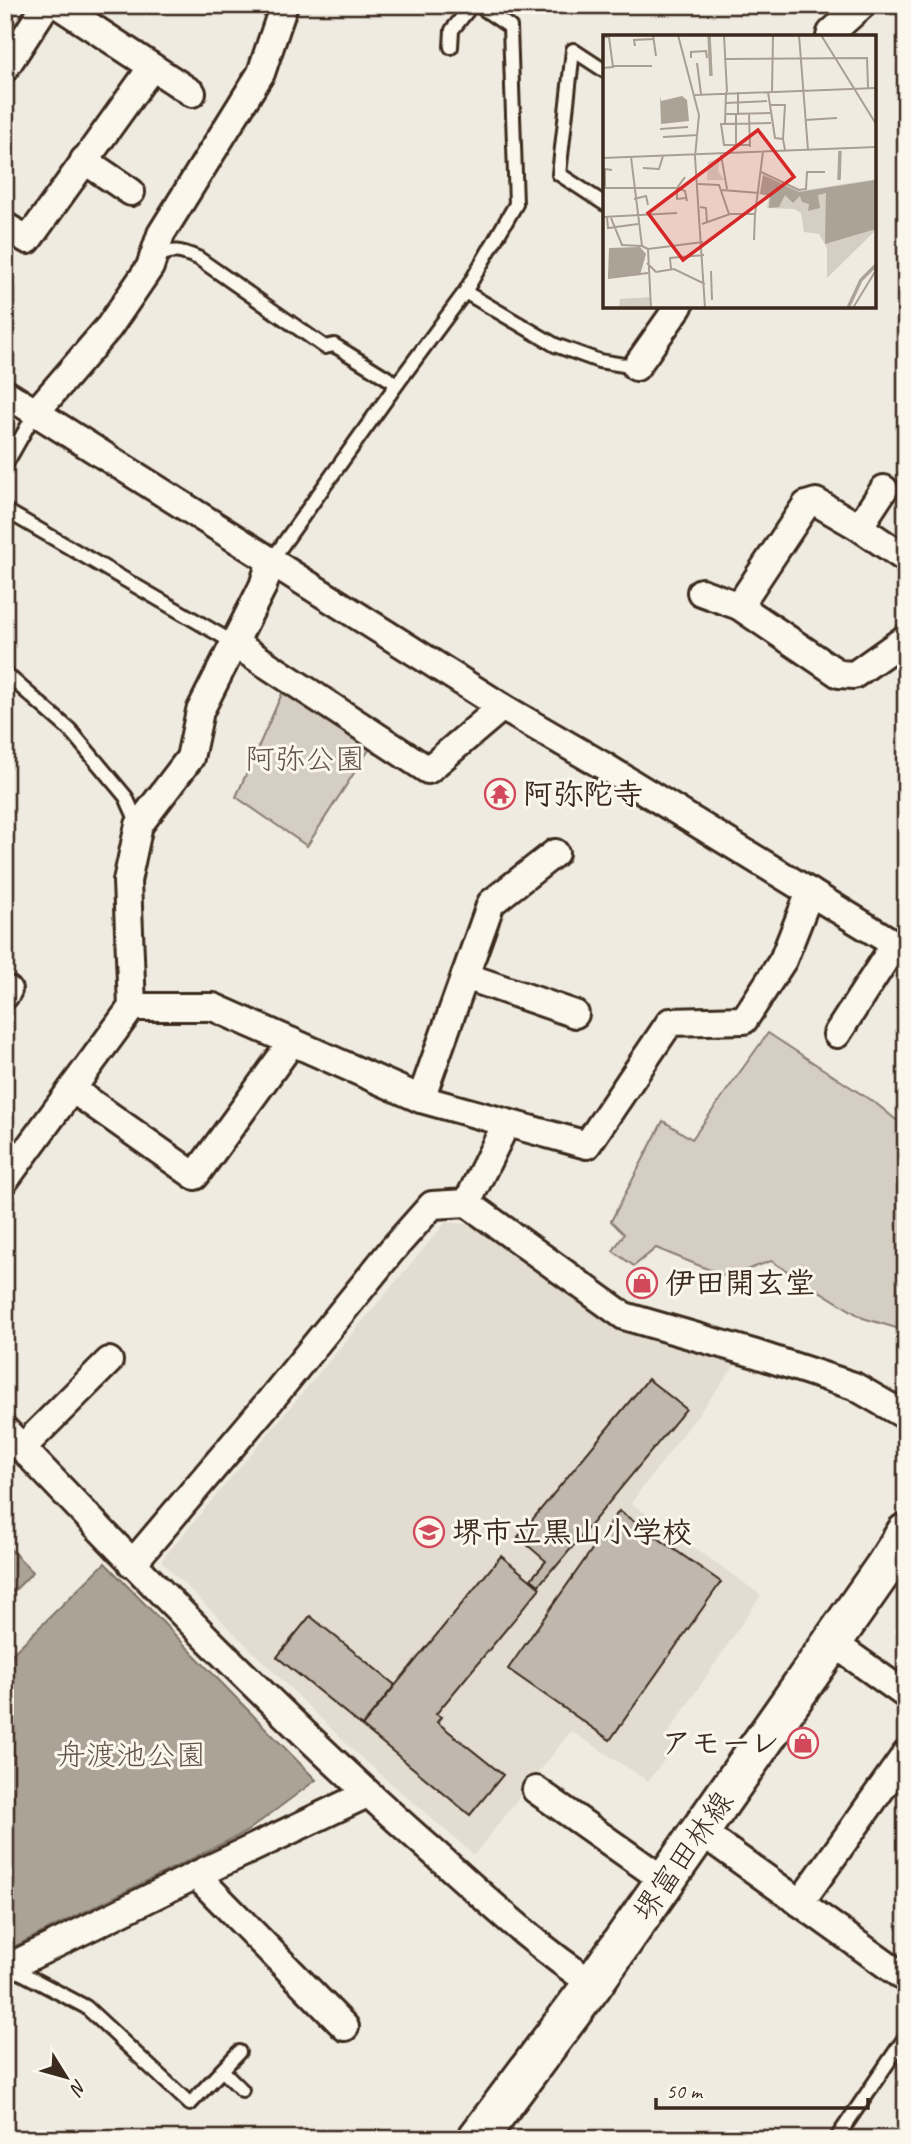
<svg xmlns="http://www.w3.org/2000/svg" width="911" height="2144" viewBox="0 0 911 2144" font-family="Caveat,'Klee One',sans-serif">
	<rect width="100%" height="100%" fill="#f0ebe0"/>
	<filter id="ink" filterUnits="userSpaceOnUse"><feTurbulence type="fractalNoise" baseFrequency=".0143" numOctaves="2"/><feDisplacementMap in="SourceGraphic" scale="14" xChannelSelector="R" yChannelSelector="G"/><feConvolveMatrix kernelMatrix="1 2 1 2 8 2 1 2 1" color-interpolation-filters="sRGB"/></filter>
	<g filter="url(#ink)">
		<!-- built -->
		<polygon fill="#e2dcd1" points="446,1222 473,1225 621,1330 737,1363 631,1503 761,1595 665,1738 675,1746 648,1781 571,1731 474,1855 356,1753 161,1561"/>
		<!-- green -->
		<g fill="#d5cec3" stroke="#887c70" stroke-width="2">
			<polygon points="284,689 372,745 307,846 236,797"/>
			<polygon points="768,1033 878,1105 906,1128 906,1331 863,1318 771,1261 727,1277 656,1248 634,1266 613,1251 624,1234 611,1221 663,1121 692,1139"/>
		</g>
		<!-- water -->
		<g fill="#aca397" stroke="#7f7367" stroke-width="2">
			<polygon points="5,1544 33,1572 5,1600"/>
			<polygon points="105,1563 316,1780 246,1832 5,1951 5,1661"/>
		</g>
		<!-- building -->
		<g fill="#c0b8ad" stroke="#3b2a1e" stroke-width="2">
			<polygon points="648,1379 686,1409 555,1568 554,1567 539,1585 531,1579 546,1561 518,1537"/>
			<polygon points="619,1511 721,1582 610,1740 508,1669"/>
			<polygon points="501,1556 540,1588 436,1714 441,1717 437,1722 503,1775 470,1815 362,1726"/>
			<polygon points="310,1616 395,1685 362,1726 277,1657"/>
		</g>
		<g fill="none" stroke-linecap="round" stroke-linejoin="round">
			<!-- lane casing -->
			<g stroke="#3b2a1e" stroke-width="18">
				<g id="lane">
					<polyline points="451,47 452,30 472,5"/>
					<polyline points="605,71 573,50 559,174 605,204"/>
					<path d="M 156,257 C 173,248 181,251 198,258 L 325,347 L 334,345 L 397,384"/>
					<polyline points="465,292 516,204 510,27 478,5"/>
					<polyline points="5,466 35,413"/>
					<polyline points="5,510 234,643"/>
					<polyline points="271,561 397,384 465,292 555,345 599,361 636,367"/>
					<polyline points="5,673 70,730 126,797 138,824"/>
					<polyline points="12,1968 86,2007 190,2104 239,2052"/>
					<polyline points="222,2070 242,2090"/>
					<polyline points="836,2139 906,2036"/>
				</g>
			</g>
			<!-- street casing -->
			<g stroke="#3b2a1e" stroke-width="32">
				<g id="street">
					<polyline points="58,5 192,93"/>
					<polyline points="830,37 831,33 862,5"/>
					<polyline points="5,68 46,5"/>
					<polyline points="84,160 131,192"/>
					<polyline points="5,226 28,240 152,67"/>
					<polyline points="636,367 679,306"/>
					<polyline points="5,393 502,707 602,765 906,951"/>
					<polyline points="35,413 109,327 150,267 161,234 261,73 284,5"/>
					<polyline points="859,527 884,489"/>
					<polyline points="701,592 739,606 839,674 854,675 906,638"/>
					<polyline points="739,606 806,505 816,502 859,527 906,559"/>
					<polyline points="234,643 428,770 502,707"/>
					<polyline points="465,976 575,1014"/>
					<polyline points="5,995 8,990"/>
					<polyline points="132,1007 213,1007 421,1099 587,1145 670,1022 744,1020 783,960 810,892"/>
					<polyline points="837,1034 895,944"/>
					<polyline points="72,1089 195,1176 292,1042"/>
					<polyline points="421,1099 491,903 555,853"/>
					<polyline points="5,1180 132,1007 127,881 139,825 190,758 200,711 263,586 271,561"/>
					<polyline points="467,1203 624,1316 756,1354 854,1386 906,1416"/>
					<path d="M 5,1430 C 142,1574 281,1718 430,1849 C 483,1896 534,1945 593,1984"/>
					<polyline points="22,1448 109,1361"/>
					<polyline points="132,1564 269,1402 392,1250 432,1205 467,1203 506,1124"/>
					<polyline points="832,1642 906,1695"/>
					<polyline points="536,1790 665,1881"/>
					<polyline points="700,1831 906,1979"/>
					<polyline points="196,1875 345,2027"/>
					<polyline points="800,1903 906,1754"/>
					<polyline points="5,1969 196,1875 367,1794"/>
				</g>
			</g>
			<!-- primary casing -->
			<g stroke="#3b2a1e" stroke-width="44">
				<polyline id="primary" points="477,2139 593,1984 884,1568 906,1533"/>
			</g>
			<!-- lane -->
			<use href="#lane" stroke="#fbf7ec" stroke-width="12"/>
			<!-- street -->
			<use href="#street" stroke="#fbf7ec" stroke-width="26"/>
			<!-- primary -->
			<use href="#primary" stroke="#fbf7ec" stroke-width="38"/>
		</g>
	</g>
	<!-- icons -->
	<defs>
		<g id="temple-ring" transform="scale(1.575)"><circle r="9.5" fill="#fbf7ec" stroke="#d1495b" stroke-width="1.5"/><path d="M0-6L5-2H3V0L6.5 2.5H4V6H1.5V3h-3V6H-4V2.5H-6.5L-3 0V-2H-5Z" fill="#d1495b"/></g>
		<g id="shop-ring" transform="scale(1.575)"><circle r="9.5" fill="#fbf7ec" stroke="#d1495b" stroke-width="1.5"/><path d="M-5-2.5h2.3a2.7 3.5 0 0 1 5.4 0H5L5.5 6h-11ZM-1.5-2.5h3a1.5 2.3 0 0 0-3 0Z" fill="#d1495b"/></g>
		<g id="school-ring" transform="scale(1.575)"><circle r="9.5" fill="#fbf7ec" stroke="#d1495b" stroke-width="1.5"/><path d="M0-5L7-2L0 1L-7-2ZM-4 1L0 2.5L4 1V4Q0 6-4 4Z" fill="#d1495b"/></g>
	</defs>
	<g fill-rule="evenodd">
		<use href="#temple-ring" x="500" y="794"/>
		<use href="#shop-ring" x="642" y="1283"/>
		<use href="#school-ring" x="429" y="1532"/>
		<use href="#shop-ring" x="803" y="1743"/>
	</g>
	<g text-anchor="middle" stroke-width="6" stroke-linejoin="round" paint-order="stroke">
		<!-- park labels -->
		<g font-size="30" fill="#625347" stroke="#fbf7ec">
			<text x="305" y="769">阿弥公園</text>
			<text x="131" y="1765">舟渡池公園</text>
		</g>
		<!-- poi labels -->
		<g font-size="30" font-weight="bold" fill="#3b2a1e" stroke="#fbf7ec" text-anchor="start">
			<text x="523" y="804">阿弥陀寺</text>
			<text x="665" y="1293">伊田開玄堂</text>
			<text x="452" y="1542">堺市立黒山小学校</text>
			<text x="780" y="1753" text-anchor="end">アモーレ</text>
		</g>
		<!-- street labels -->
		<g font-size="30" fill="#3b2a1e" stroke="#fbf7ec">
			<text transform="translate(683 1856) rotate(-55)" y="10">堺富田林線</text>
		</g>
	</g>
	<!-- overview -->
	<g transform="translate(603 35)">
		<rect width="273" height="273" fill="#f0ebe0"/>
		<path d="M 117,123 L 115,136 L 121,145 L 104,145 L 105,127 ZM 160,139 L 197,156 L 273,144 L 273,195 L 224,243 L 224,213 L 216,199 L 201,197 L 198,178 L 191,174 L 164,173 L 166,161 L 156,159 ZM 48,262 L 48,273 L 16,273 L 17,264 Z" fill="#d5cec3"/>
		<path d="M 57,61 L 58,66 L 79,61 L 84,65 L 86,86 L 58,89 ZM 160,140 L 196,157 L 273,145 L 273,194 L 222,209 L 223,158 L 215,160 L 217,173 L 205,176 L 206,169 L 199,167 L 197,161 L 190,168 L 182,160 L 176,172 L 166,173 L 167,161 L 157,159 ZM 37,212 L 43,219 L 37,240 L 5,242 L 6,213 Z" fill="#aca397"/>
		<path fill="none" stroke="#aca397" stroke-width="3.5" d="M 106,0 L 108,41M 236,145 L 237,116M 245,273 L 258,245 L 273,230"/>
		<path fill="none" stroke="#a89e92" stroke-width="2" d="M 50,0 L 53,21M 75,0 L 96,80 L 92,122 L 102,273M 121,0 L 124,57M 196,0 L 205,115M 218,0 L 273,89M 0,2 L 6,2 L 10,32 L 0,33M 32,11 L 31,5 L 50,4M 88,23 L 88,17 L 103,16 L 104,23M 121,24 L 264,23 L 265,53M 94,28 L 98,59M 9,31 L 49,31M 165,57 L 172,103 L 180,104 L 182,115M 169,57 L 170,0M 92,60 L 273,53M 123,68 L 164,66M 167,70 L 182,70 L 180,104M 123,79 L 167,78M 146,79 L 147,112M 135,80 L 135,57M 202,85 L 234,83M 122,89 L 123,57M 57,94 L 85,92M 60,102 L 95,100M 133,109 L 133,80M 147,110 L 121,110 L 118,89 L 168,88M 118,120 L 124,154M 28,122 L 39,211 L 45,214 L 48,273M 0,123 L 273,112M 40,133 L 56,134 L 60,121M 158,137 L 196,155 L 203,154 L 204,137 L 222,137M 82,142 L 74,153 L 74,164 L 83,163M 95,149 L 116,150 L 126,179M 2,152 L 2,134 L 9,135M 0,153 L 75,153 L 82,156 L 84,166M 119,155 L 156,158M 31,164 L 43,161 L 45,170M 97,172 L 103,173 L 104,188M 0,182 L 74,178M 4,182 L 5,193 L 35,189M 8,183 L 19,210 L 39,211M 99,189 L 127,179 L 152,179 L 160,117M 151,205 L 152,179M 45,214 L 100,207M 44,228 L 53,237 L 71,234 L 102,249M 68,234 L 67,223 L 101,220M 108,236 L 109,265M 5,243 L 45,238M 250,273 L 273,235"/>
		<path fill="#d62828" fill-opacity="0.15" stroke="#d62828" stroke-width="3.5" d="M 155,95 L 191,142 L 80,225 L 45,178 Z"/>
		<rect width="273" height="273" fill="none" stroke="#3b2a1e" stroke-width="3.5"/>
	</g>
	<!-- margin -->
	<rect width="911" height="2144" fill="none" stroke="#fbf7ec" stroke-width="28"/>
	<rect x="14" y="14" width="883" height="2116" fill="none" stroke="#3b2a1e" stroke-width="2.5" filter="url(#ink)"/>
	<!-- north arrow -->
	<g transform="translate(66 2077) rotate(127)" stroke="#fbf7ec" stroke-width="5" paint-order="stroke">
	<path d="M0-5L12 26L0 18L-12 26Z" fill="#3b2a1e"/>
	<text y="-10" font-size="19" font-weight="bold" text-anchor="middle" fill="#3b2a1e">N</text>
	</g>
	<!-- scale -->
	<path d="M656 2098v10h212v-10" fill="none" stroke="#3b2a1e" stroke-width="3.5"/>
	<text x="666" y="2098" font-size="21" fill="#3b2a1e" stroke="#fbf7ec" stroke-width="5" paint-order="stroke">50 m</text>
</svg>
